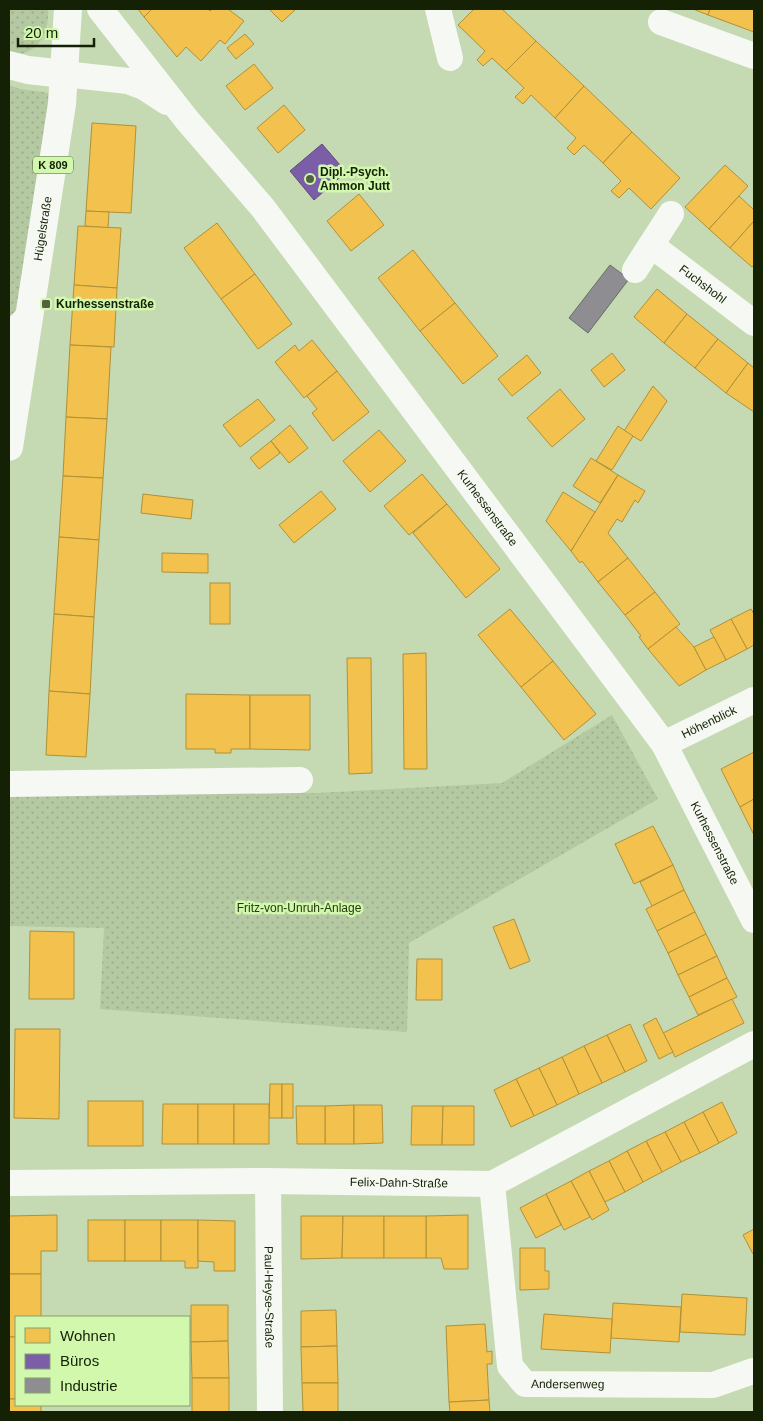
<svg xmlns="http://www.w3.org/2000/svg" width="763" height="1421" viewBox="0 0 763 1421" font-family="Arial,sans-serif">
	<defs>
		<pattern id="park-dots" width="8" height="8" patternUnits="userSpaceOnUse" patternTransform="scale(1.25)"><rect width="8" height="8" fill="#b4c8a2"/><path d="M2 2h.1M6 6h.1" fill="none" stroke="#9aac8a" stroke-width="1.8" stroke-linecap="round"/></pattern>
	</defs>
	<rect width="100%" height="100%" fill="#c5d9b2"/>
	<!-- park -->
	<g fill="url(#park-dots)">
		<path d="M 9,9 L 48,9 C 49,27 44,45 25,53 C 21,54 14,53 9,52 Z"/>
		<polygon points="9,85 20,89 49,93 20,310 9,323"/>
		<polygon points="612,715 658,799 409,943 407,1032 100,1009 104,928 9,926 9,792 318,793 502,783"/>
	</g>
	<!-- homes -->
	<g fill="#f2c14e" stroke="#af9138">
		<polygon points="138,9 152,9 144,17"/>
		<polygon points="152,9 208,9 210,11 212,9 228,9 244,21 225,44 220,40 201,61 186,47 177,57 144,17"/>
		<polygon points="269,9 296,9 282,22"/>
		<polygon points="474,9 502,9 536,41 506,71 492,58 483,66 477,60 485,51 458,25"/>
		<polygon points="693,9 710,9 708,15"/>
		<polygon points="710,9 754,9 754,32 708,15"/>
		<polygon points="245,34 254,44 236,59 227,48"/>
		<polygon points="536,41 584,86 555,118 531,95 523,104 515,97 524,88 506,71"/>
		<polygon points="254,64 273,88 245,110 226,86"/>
		<polygon points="584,86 632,132 603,163 584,145 574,155 567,148 576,138 555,118"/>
		<polygon points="284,105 305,130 278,153 257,128"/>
		<polygon points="92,123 136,126 131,213 86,211"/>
		<polygon points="632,132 680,178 651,209 629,188 619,198 611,191 621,181 603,163"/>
		<polygon points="725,165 748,186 709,229 685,207"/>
		<polygon points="359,194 384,225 351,251 327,221"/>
		<polygon points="739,196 754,210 754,221 730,248 709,229"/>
		<polygon points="86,211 109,212 108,228 85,226"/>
		<polygon points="754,221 754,265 752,267 730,248"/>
		<polygon points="217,223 255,274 221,299 184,248"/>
		<polygon points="78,226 121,228 117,288 74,285"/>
		<polygon points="413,250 455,303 420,331 378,278"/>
		<polygon points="255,274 292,324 258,349 221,299"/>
		<polygon points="74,285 117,288 114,347 70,345"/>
		<polygon points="657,289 687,314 664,343 634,317"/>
		<polygon points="455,303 498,356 463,384 420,331"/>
		<polygon points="687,314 718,339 695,368 664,343"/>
		<polygon points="718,339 748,363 726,393 695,368"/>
		<polygon points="312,340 337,371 304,398 275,362 295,345 299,351"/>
		<polygon points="70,345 111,347 107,419 66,417"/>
		<polygon points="612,353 625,370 604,387 591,370"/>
		<polygon points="527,355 541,373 512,396 498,379"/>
		<polygon points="748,363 754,368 754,412 726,393"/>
		<polygon points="337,371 369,412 333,441 312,413 317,409 307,396"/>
		<polygon points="653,386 667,401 641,441 624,431"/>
		<polygon points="560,389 585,419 552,447 527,418"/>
		<polygon points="258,399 275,420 240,447 223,425"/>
		<polygon points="66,417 107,419 103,478 63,476"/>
		<polygon points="290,425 308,448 289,463 271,441"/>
		<polygon points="618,426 633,436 612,470 596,461"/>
		<polygon points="379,430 406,461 370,492 343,461"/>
		<polygon points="271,441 280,453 259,469 250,458"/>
		<polygon points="591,458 618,475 600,503 573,486"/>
		<polygon points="422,474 447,504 409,535 384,506"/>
		<polygon points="618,475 645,491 638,503 635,500 622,522 617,519 608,533 628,558 598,582 582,561 580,563 571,551"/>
		<polygon points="63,476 103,478 99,540 59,537"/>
		<polygon points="321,491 336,509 294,543 279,525"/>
		<polygon points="563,492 595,512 571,551 546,521"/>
		<polygon points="143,494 193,500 191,519 141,513"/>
		<polygon points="447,504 500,569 466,598 413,533"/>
		<polygon points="59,537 99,540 94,617 54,614"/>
		<polygon points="162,553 208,554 208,573 162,572"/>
		<polygon points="628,558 655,592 625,615 598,582"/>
		<rect x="210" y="583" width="20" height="41"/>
		<polygon points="655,592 680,624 648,649 639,637 641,636 625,615"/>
		<polygon points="510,609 553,661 521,687 478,635"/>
		<polygon points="751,609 754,614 754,645 747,649 731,619"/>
		<polygon points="54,614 94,617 90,694 49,691"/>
		<polygon points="731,619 747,649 726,660 710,630"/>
		<polygon points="676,627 694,647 706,670 679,686 648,649"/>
		<polygon points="714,637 726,660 706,670 694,647"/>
		<polygon points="426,653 427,769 404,769 403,654"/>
		<polygon points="347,658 371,658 372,773 349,774"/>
		<polygon points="553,661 596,714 564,740 521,687"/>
		<polygon points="49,691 90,694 86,757 46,755"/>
		<polygon points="186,694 250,695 250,749 231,749 231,753 215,753 215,749 186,749"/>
		<polygon points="250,695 310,695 310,750 250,749"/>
		<polygon points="754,752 754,799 740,807 721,769"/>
		<polygon points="754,799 754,835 740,807"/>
		<polygon points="653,826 673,865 634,884 615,844"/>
		<polygon points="673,865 684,890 652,906 640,882"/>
		<polygon points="684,890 695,912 657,931 646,909"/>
		<polygon points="695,912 706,934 668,953 657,931"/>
		<polygon points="514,919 530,961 510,969 493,927"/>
		<polygon points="30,931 74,932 74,999 29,999"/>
		<polygon points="706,934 717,956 678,975 668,953"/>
		<polygon points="717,956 727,978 689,997 678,975"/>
		<polygon points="417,959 442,959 442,1000 416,1000"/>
		<polygon points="727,978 737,997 698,1015 689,997"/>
		<polygon points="732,999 744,1023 675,1057 663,1033"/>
		<polygon points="656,1018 673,1052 659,1059 643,1025"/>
		<polygon points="630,1024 647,1061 625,1072 607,1035"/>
		<polygon points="15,1029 60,1029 59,1119 14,1118"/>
		<polygon points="607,1035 625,1072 602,1083 584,1046"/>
		<polygon points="584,1046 602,1083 579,1094 562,1057"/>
		<polygon points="562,1057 579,1094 557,1105 539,1068"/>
		<polygon points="539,1068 557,1105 534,1116 516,1079"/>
		<polygon points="516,1079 534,1116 511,1127 494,1090"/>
		<polygon points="270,1084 282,1084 282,1118 269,1118"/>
		<rect x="282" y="1084" width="11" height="34"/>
		<rect x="88" y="1101" width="55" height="45"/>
		<polygon points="722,1102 737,1133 719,1143 703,1112"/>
		<polygon points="163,1104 198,1104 198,1144 162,1144"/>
		<rect x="198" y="1104" width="36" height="40"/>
		<rect x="234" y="1104" width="35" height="40"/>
		<polygon points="354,1105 354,1144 325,1144 325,1106"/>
		<polygon points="354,1105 382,1105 383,1143 354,1144"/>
		<polygon points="296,1106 325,1106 325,1144 297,1144"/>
		<polygon points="412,1106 443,1106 442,1145 411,1145"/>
		<polygon points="443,1106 474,1106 474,1145 442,1145"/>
		<polygon points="703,1112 719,1143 700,1153 684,1122"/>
		<polygon points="684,1122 700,1153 681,1162 665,1132"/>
		<polygon points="665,1132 681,1162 662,1172 646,1141"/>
		<polygon points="646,1141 662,1172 643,1182 627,1151"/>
		<polygon points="627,1151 643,1182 625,1192 609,1161"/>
		<polygon points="609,1161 625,1192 605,1202 589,1171"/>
		<polygon points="589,1171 609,1210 592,1220 571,1181"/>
		<polygon points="571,1181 590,1217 564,1230 546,1194"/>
		<polygon points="546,1194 561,1225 536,1238 520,1208"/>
		<polygon points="57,1215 57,1251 41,1251 41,1274 9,1274 9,1216"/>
		<polygon points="468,1215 468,1269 444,1269 441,1258 426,1258 426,1216"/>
		<polygon points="301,1216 343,1216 342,1258 301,1259"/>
		<polygon points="343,1216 384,1216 384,1258 342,1258"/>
		<rect x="384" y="1216" width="42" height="42"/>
		<rect x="88" y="1220" width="37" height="41"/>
		<rect x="125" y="1220" width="36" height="41"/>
		<polygon points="161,1220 198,1220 198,1268 185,1268 185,1261 161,1261"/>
		<polygon points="198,1220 235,1221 235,1271 214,1271 214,1262 198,1261"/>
		<polygon points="754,1229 754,1253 753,1254 743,1235"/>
		<polygon points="520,1248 545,1248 545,1271 549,1271 549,1289 520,1290"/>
		<polygon points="9,1274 41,1274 41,1317 16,1317 16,1337 9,1337"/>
		<polygon points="682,1294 747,1298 745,1335 680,1332"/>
		<polygon points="613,1303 681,1307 679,1342 611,1338"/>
		<polygon points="191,1305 228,1305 228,1341 191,1342"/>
		<polygon points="336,1310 337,1346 301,1347 301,1311"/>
		<polygon points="544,1314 612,1319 610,1353 541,1349"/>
		<polygon points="485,1324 487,1352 492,1351 492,1364 487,1364 489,1400 449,1402 446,1326"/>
		<rect x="9" y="1337" width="7" height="62"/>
		<polygon points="228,1341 229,1378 192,1378 191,1342"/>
		<polygon points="337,1346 338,1383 302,1383 301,1347"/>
		<rect x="192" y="1378" width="37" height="34"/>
		<polygon points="302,1383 338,1383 338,1412 303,1412"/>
		<polygon points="9,1399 16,1399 16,1405 41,1405 41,1412 9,1412"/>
		<polygon points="489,1400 490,1412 450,1412 449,1402"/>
	</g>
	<!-- offices -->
	<polygon fill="#7b5ea7" stroke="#5c4c76" points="322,144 346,172 314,200 290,171"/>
	<!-- industry -->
	<polygon fill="#8d8d92" stroke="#696d68" points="610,265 629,279 588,333 569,318"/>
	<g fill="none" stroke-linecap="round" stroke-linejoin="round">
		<!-- minor -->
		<g stroke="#f6f9f3" stroke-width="26">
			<path id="s1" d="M 100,9 L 187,120 L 263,208 L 664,744 L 754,920"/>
			<polyline points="438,9 450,58"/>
			<polyline points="661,22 754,56"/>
			<polyline points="64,74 128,81 144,87 167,102"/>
			<path id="s2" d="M 651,245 L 754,323"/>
			<polyline points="635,270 671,214"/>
			<polyline points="9,336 28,317"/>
			<path id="s3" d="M 664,744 L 754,700"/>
			<polyline points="9,784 300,780"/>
			<path id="s4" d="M 268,1181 L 270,1412"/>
			<path id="s5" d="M 9,1183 L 268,1181 L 492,1184 L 754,1044"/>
			<path id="s6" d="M 492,1184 L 510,1366 L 525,1384 L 713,1385 L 753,1371"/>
		</g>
		<!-- major -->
		<g stroke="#f6f9f3" stroke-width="28">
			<polyline points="9,65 28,70 64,74"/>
			<path id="s7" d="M 9,447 L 62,104 L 68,9"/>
		</g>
	</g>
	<!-- markers -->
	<g fill="#526142" stroke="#d1f8ad" stroke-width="2">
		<circle cx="310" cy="179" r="5"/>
		<rect x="41" y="299" width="10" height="10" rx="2.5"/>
	</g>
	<g text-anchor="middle" stroke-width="5" stroke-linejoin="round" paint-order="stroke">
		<!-- shield labels -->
		<rect fill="#d1f8ad" stroke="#4d6237" stroke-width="1" x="33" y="156.5" width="40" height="17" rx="4"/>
		<g font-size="11" font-weight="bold" fill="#142105">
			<text x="53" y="169">K 809</text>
		</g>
		<!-- poi labels -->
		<g font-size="12" font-weight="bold" fill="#142105" stroke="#d1f8ad" text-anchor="start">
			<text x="320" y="176">Dipl.-Psych.<tspan x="320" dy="14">Ammon Jutt</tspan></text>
			<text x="56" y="308">Kurhessenstraße</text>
		</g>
		<!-- street labels -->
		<g font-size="12" fill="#142105" stroke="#d1f8ad">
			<text dy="4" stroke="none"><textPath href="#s7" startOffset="221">Hügelstraße</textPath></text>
			<text dy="4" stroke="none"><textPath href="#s2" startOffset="65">Fuchshohl</textPath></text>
			<text dy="4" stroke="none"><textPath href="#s1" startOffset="632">Kurhessenstraße</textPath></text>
			<text dy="4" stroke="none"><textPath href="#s3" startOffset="50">Höhenblick</textPath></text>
			<text dy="4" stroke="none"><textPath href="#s1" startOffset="1038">Kurhessenstraße</textPath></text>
			<text dy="4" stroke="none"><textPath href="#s5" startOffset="390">Felix-Dahn-Straße</textPath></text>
			<text dy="4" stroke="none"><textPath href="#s4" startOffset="116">Paul-Heyse-Straße</textPath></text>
			<text dy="4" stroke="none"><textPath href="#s6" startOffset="249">Andersenweg</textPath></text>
		</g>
		<!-- park labels -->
		<g font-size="12" fill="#263a0d" stroke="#d1f8ad">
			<text x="299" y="912">Fritz-von-Unruh-Anlage</text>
		</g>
	</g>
	<!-- border -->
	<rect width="763" height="1421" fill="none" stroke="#142105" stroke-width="20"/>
	<!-- legend -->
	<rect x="15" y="1316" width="175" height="90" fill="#d1f8ad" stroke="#85a26a"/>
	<rect x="25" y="1328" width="25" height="15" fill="#f2c14e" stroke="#85a26a"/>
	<text x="60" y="1341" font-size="15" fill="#142105">Wohnen</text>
	<rect x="25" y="1354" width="25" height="15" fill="#7b5ea7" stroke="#85a26a"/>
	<text x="60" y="1366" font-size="15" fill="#142105">Büros</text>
	<rect x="25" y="1378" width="25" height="15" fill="#8d8d92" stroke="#85a26a"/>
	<text x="60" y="1391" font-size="15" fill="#142105">Industrie</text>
	<!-- scale -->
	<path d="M18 38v8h76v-8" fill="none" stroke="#142105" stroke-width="2.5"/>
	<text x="25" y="38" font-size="15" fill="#142105" stroke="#d1f8ad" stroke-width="4" paint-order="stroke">20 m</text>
</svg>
